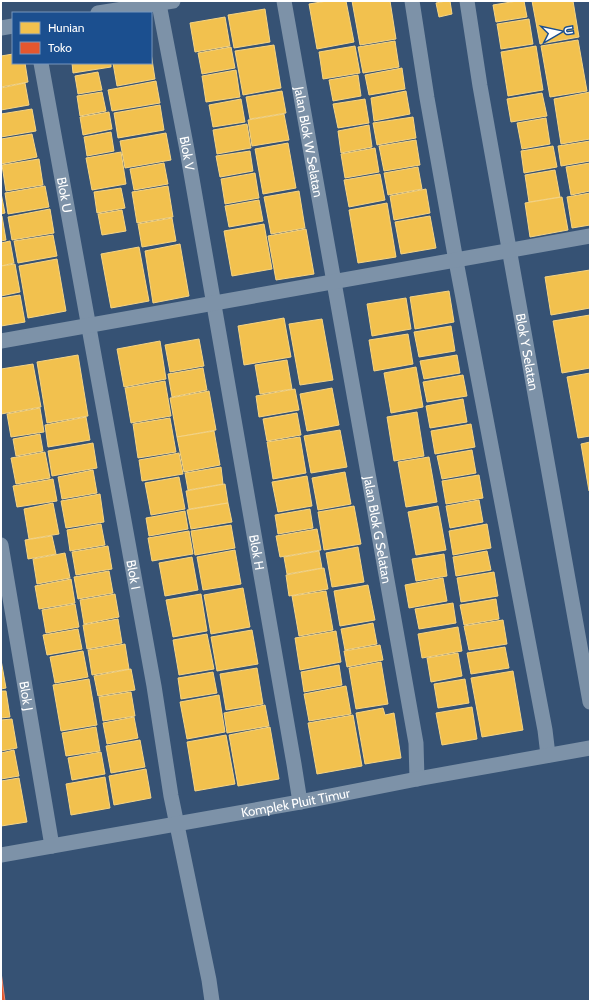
<svg xmlns="http://www.w3.org/2000/svg" width="591" height="1002" viewBox="0 0 591 1002" font-family="Cabin,sans-serif">
	<rect width="100%" height="100%" fill="#365274"/>
	<!-- homes -->
	<g fill="#f2c14e" stroke="#f6d483">
		<polygon points="327,1 346,1 354,42 317,49 309,4"/>
		<polygon points="352,1 390,1 396,39 360,45"/>
		<polygon points="446,1 450,1 452,14 439,17 436,3"/>
		<polygon points="517,1 524,1 527,17 496,22 493,5"/>
		<polygon points="532,1 573,1 579,37 540,44"/>
		<polygon points="265,9 270,42 234,48 228,15"/>
		<polygon points="225,17 230,46 195,52 190,23"/>
		<polygon points="529,19 533,44 501,49 497,24"/>
		<polygon points="578,40 587,91 550,97 541,46"/>
		<polygon points="395,41 399,67 363,73 358,47"/>
		<polygon points="274,45 281,88 243,95 235,51"/>
		<polygon points="355,46 360,73 323,79 319,52"/>
		<polygon points="536,46 543,90 508,96 501,52"/>
		<polygon points="231,47 235,68 202,74 198,53"/>
		<polygon points="151,53 155,79 117,86 113,63 151,63"/>
		<polygon points="13,54 13,63 25,63 28,82 1,87 1,56"/>
		<polygon points="72,63 111,63 111,67 73,73"/>
		<polygon points="402,68 405,89 369,95 365,75"/>
		<polygon points="236,70 240,97 206,102 202,76"/>
		<polygon points="98,72 102,90 78,94 75,76"/>
		<polygon points="358,75 361,96 333,101 329,80"/>
		<polygon points="156,81 160,103 112,111 108,90"/>
		<polygon points="25,83 29,105 1,110 1,88"/>
		<polygon points="282,91 286,113 250,119 246,97"/>
		<polygon points="406,91 410,114 374,121 371,98"/>
		<polygon points="102,92 106,111 80,116 77,96"/>
		<polygon points="590,92 590,139 561,144 554,99"/>
		<polygon points="542,93 547,116 511,122 507,99"/>
		<polygon points="241,99 245,122 213,127 209,105"/>
		<polygon points="365,99 369,123 338,128 333,104"/>
		<polygon points="160,105 164,130 118,138 114,113"/>
		<polygon points="32,109 36,131 1,137 1,114"/>
		<polygon points="109,112 112,129 83,135 80,117"/>
		<polygon points="284,114 289,140 252,146 248,120"/>
		<polygon points="413,117 416,138 377,145 373,123"/>
		<polygon points="546,118 550,144 522,149 517,123"/>
		<polygon points="247,124 251,148 217,154 213,130"/>
		<polygon points="369,125 372,147 341,153 338,131"/>
		<polygon points="111,132 114,151 87,156 84,137"/>
		<polygon points="166,133 171,160 125,168 120,141"/>
		<polygon points="32,134 37,157 1,164 1,139"/>
		<polygon points="416,140 420,165 384,171 379,146"/>
		<polygon points="590,141 590,161 561,166 558,146"/>
		<polygon points="288,143 296,188 263,194 255,149"/>
		<polygon points="553,146 557,167 524,173 521,151"/>
		<polygon points="375,148 379,172 345,178 341,154"/>
		<polygon points="250,151 253,171 220,177 216,156"/>
		<polygon points="121,152 126,184 92,190 86,158"/>
		<polygon points="39,159 43,185 6,191 2,165"/>
		<polygon points="164,163 168,184 134,190 130,169"/>
		<polygon points="590,163 590,191 571,195 566,167"/>
		<polygon points="418,167 422,189 388,195 384,173"/>
		<polygon points="555,170 560,197 529,202 525,175"/>
		<polygon points="255,173 259,198 225,204 221,179"/>
		<polygon points="380,174 385,200 349,207 344,180"/>
		<polygon points="45,186 49,207 8,214 5,193"/>
		<polygon points="168,186 173,217 137,223 132,192"/>
		<polygon points="121,188 125,208 97,213 94,192"/>
		<polygon points="426,189 430,213 394,220 390,196"/>
		<polygon points="299,191 305,228 271,234 264,197"/>
		<polygon points="1,193 5,213 1,214"/>
		<polygon points="590,193 590,225 572,228 567,197"/>
		<polygon points="562,197 568,230 530,237 525,203"/>
		<polygon points="259,200 263,221 229,227 225,206"/>
		<polygon points="387,203 396,257 358,263 349,210"/>
		<polygon points="50,209 54,233 12,240 8,217"/>
		<polygon points="122,210 126,231 102,235 98,214"/>
		<polygon points="1,216 2,216 6,240 1,241"/>
		<polygon points="430,216 436,248 401,254 395,222"/>
		<polygon points="172,218 176,241 142,247 138,224"/>
		<polygon points="264,224 272,269 232,276 224,231"/>
		<polygon points="306,229 314,274 276,280 268,236"/>
		<polygon points="53,235 57,256 18,263 14,241"/>
		<polygon points="10,241 14,263 1,266 1,243"/>
		<polygon points="180,244 189,296 153,303 145,251"/>
		<polygon points="139,247 149,301 111,308 101,254"/>
		<polygon points="57,259 66,311 28,318 19,266"/>
		<polygon points="15,264 20,292 1,296 1,266"/>
		<polygon points="590,270 590,308 551,315 545,277"/>
		<polygon points="449,291 454,322 415,329 410,297"/>
		<polygon points="20,295 25,322 1,326 1,298"/>
		<polygon points="406,298 411,329 372,336 367,304"/>
		<polygon points="590,315 590,368 562,373 553,321"/>
		<polygon points="284,318 291,357 244,365 238,326"/>
		<polygon points="322,319 333,380 300,385 289,324"/>
		<polygon points="451,326 455,351 419,357 414,332"/>
		<polygon points="408,334 413,364 374,371 369,340"/>
		<polygon points="199,339 204,366 170,372 165,345"/>
		<polygon points="160,341 166,379 124,387 117,349"/>
		<polygon points="78,355 88,416 47,423 37,362"/>
		<polygon points="457,355 460,373 424,379 420,361"/>
		<polygon points="287,360 292,389 260,394 255,365"/>
		<polygon points="33,364 41,407 1,414 1,369"/>
		<polygon points="416,367 423,407 391,413 384,373"/>
		<polygon points="203,368 207,390 172,397 168,374"/>
		<polygon points="590,373 590,436 578,438 567,377"/>
		<polygon points="463,375 467,396 427,402 423,382"/>
		<polygon points="165,381 171,416 131,423 125,388"/>
		<polygon points="332,388 339,425 307,431 300,394"/>
		<polygon points="295,389 299,410 259,417 256,396"/>
		<polygon points="209,391 216,430 177,437 170,398"/>
		<polygon points="463,399 467,422 430,428 426,406"/>
		<polygon points="40,408 44,432 11,437 7,414"/>
		<polygon points="417,412 424,456 394,461 387,417"/>
		<polygon points="297,413 301,435 267,441 263,419"/>
		<polygon points="86,417 90,440 48,447 45,425"/>
		<polygon points="170,418 176,452 138,458 133,424"/>
		<polygon points="471,424 475,447 435,454 431,431"/>
		<polygon points="340,430 347,467 311,473 304,436"/>
		<polygon points="214,431 220,465 184,472 177,437"/>
		<polygon points="40,434 43,451 16,456 13,439"/>
		<polygon points="300,437 306,473 273,479 267,442"/>
		<polygon points="590,442 590,490 589,491 581,444"/>
		<polygon points="93,443 97,468 52,476 48,451"/>
		<polygon points="472,450 476,473 442,479 437,456"/>
		<polygon points="45,452 50,478 16,484 11,458"/>
		<polygon points="179,453 183,474 142,481 139,460"/>
		<polygon points="429,457 437,502 406,507 398,462"/>
		<polygon points="221,467 223,484 188,490 185,473"/>
		<polygon points="93,470 97,493 62,499 58,477"/>
		<polygon points="345,472 351,504 318,510 312,478"/>
		<polygon points="479,475 483,498 446,504 442,481"/>
		<polygon points="307,476 312,506 278,512 272,482"/>
		<polygon points="179,477 185,509 151,515 145,483"/>
		<polygon points="53,479 57,501 17,507 13,486"/>
		<polygon points="225,484 228,503 189,509 186,491"/>
		<polygon points="100,494 104,522 66,528 61,501"/>
		<polygon points="479,500 483,522 450,528 446,506"/>
		<polygon points="53,503 59,534 29,539 24,509"/>
		<polygon points="228,503 232,522 191,529 187,510"/>
		<polygon points="354,506 361,544 324,550 318,512"/>
		<polygon points="438,506 446,550 416,555 408,512"/>
		<polygon points="310,509 313,528 278,534 275,515"/>
		<polygon points="185,511 188,529 149,536 146,518"/>
		<polygon points="101,524 105,545 70,551 67,530"/>
		<polygon points="487,524 491,548 453,555 449,531"/>
		<polygon points="231,525 235,548 195,555 191,531"/>
		<polygon points="317,529 321,550 280,557 276,536"/>
		<polygon points="189,531 193,554 152,561 148,538"/>
		<polygon points="52,536 56,554 28,559 25,540"/>
		<polygon points="108,546 112,569 76,575 72,552"/>
		<polygon points="358,547 364,582 332,587 326,553"/>
		<polygon points="235,550 241,584 203,590 197,557"/>
		<polygon points="319,551 322,568 287,574 284,557"/>
		<polygon points="487,551 491,570 456,576 453,557"/>
		<polygon points="65,553 70,578 37,584 33,559"/>
		<polygon points="444,554 447,576 416,581 412,559"/>
		<polygon points="192,557 198,590 165,596 159,563"/>
		<polygon points="324,568 328,589 289,596 286,575"/>
		<polygon points="109,571 113,593 78,599 74,577"/>
		<polygon points="494,572 498,596 461,602 457,578"/>
		<polygon points="443,578 447,601 409,608 405,585"/>
		<polygon points="71,579 75,603 39,609 35,586"/>
		<polygon points="368,585 375,620 340,626 334,591"/>
		<polygon points="243,588 250,627 211,634 204,595"/>
		<polygon points="326,591 333,630 299,636 292,596"/>
		<polygon points="115,594 119,617 84,624 80,600"/>
		<polygon points="201,594 207,631 173,637 166,600"/>
		<polygon points="496,599 499,619 464,625 460,605"/>
		<polygon points="453,603 456,623 419,629 415,609"/>
		<polygon points="75,604 79,627 46,633 42,610"/>
		<polygon points="118,619 122,643 87,649 83,625"/>
		<polygon points="503,620 507,644 469,650 464,626"/>
		<polygon points="373,623 377,644 345,650 341,629"/>
		<polygon points="458,627 462,651 422,658 418,634"/>
		<polygon points="78,629 82,649 47,655 43,635"/>
		<polygon points="252,630 258,664 217,671 211,637"/>
		<polygon points="336,631 341,662 300,670 295,638"/>
		<polygon points="207,634 214,669 179,675 173,640"/>
		<polygon points="125,644 129,669 92,675 88,650"/>
		<polygon points="380,645 383,660 347,667 344,651"/>
		<polygon points="505,647 509,668 471,674 467,653"/>
		<polygon points="83,651 88,677 55,683 50,657"/>
		<polygon points="458,653 462,676 431,682 427,658"/>
		<polygon points="1,660 6,688 1,689"/>
		<polygon points="381,662 388,704 356,709 349,668"/>
		<polygon points="339,665 342,685 304,692 301,672"/>
		<polygon points="257,668 263,704 226,710 220,674"/>
		<polygon points="131,669 135,690 98,696 94,676"/>
		<polygon points="513,671 523,730 482,737 471,678"/>
		<polygon points="213,672 217,693 181,699 178,678"/>
		<polygon points="89,679 97,725 61,731 53,685"/>
		<polygon points="465,679 469,703 438,708 434,684"/>
		<polygon points="346,686 351,714 309,721 304,694"/>
		<polygon points="1,691 6,691 10,717 1,718"/>
		<polygon points="131,692 135,716 103,721 99,697"/>
		<polygon points="219,695 225,732 187,739 180,702"/>
		<polygon points="265,705 269,726 227,733 224,713"/>
		<polygon points="472,707 477,739 442,745 436,713"/>
		<polygon points="383,708 385,715 394,713 401,758 365,764 356,713"/>
		<polygon points="353,715 362,766 317,774 308,723"/>
		<polygon points="134,717 138,738 107,744 103,723"/>
		<polygon points="12,719 17,748 1,751 1,720"/>
		<polygon points="96,727 100,751 66,756 62,733"/>
		<polygon points="270,727 279,779 238,786 229,735"/>
		<polygon points="226,735 235,784 195,791 187,742"/>
		<polygon points="140,740 145,767 111,773 106,746"/>
		<polygon points="14,750 19,776 1,779 1,753"/>
		<polygon points="101,752 105,774 72,780 68,758"/>
		<polygon points="146,769 151,798 114,805 109,776"/>
		<polygon points="105,777 110,808 71,815 66,784"/>
		<polygon points="19,778 27,822 1,826 1,781"/>
	</g>
	<!-- shops -->
	<polygon fill="#e4572e" stroke="#ec896d" points="1,972 5,1001 1,1001"/>
	<g fill="none" stroke-linecap="round" stroke-linejoin="round">
		<!-- street -->
		<g stroke="#7d92a8" stroke-width="15">
			<path id="s1" d="M 284,1 L 416,743 L 417,779"/>
			<polyline points="412,1 427,98 456,261 545,730 548,755"/>
			<path id="s2" d="M 467,1 L 480,86 L 590,702"/>
			<path id="s3" d="M 159,4 L 187,150 L 294,764 L 300,802"/>
			<polyline points="98,13 173,1"/>
			<polyline points="1,28 13,26"/>
			<path id="s4" d="M 41,63 L 154,686 L 171,796 L 209,980 L 212,1001"/>
			<polyline points="1,341 590,236"/>
			<path id="s5" d="M 1,545 L 52,846"/>
			<path id="s6" d="M 1,855 L 300,802 L 417,779 L 590,748"/>
		</g>
	</g>
	<g text-anchor="middle" stroke-width="4" stroke-linejoin="round" paint-order="stroke">
		<!-- street labels -->
		<g font-size="13" fill="#fff" stroke="#1b4f8f">
			<text dy="5" stroke="none"><textPath href="#s1" startOffset="143">Jalan Blok W Selatan</textPath></text>
			<text dy="5" stroke="none"><textPath href="#s3" startOffset="152">Blok V</textPath></text>
			<text dy="5" stroke="none"><textPath href="#s4" startOffset="134">Blok U</textPath></text>
			<text dy="5" stroke="none"><textPath href="#s2" startOffset="356">Blok Y Selatan</textPath></text>
			<text dy="5" stroke="none"><textPath href="#s1" startOffset="537">Jalan Blok G Selatan</textPath></text>
			<text dy="5" stroke="none"><textPath href="#s3" startOffset="557">Blok H</textPath></text>
			<text dy="5" stroke="none"><textPath href="#s4" startOffset="520">Blok I</textPath></text>
			<text dy="5" stroke="none"><textPath href="#s5" startOffset="153">Blok J</textPath></text>
			<text dy="5" stroke="none"><textPath href="#s6" startOffset="299">Komplek Pluit Timur</textPath></text>
		</g>
	</g>
	<!-- border -->
	<rect width="591" height="1002" fill="none" stroke="#ffffff" stroke-width="4"/>
	<!-- legend -->
	<rect x="12" y="12" width="140" height="52" fill="#1b4f8f" stroke="#7695bc"/>
	<rect x="20" y="22" width="20" height="12" fill="#f2c14e" stroke="#7695bc"/>
	<text x="48" y="32" font-size="12" fill="#ffffff">Hunian</text>
	<rect x="20" y="42" width="20" height="12" fill="#e4572e" stroke="#7695bc"/>
	<text x="48" y="52" font-size="12" fill="#ffffff">Toko</text>
	<!-- north arrow -->
	<g transform="translate(559 32) rotate(81)" stroke="#1b4f8f" stroke-width="3" paint-order="stroke">
	<path d="M0-3L7 15L0 10L-7 15Z" fill="#ffffff"/>
	<text y="-6" font-size="11" font-weight="bold" text-anchor="middle" fill="#ffffff">U</text>
	</g>
</svg>
